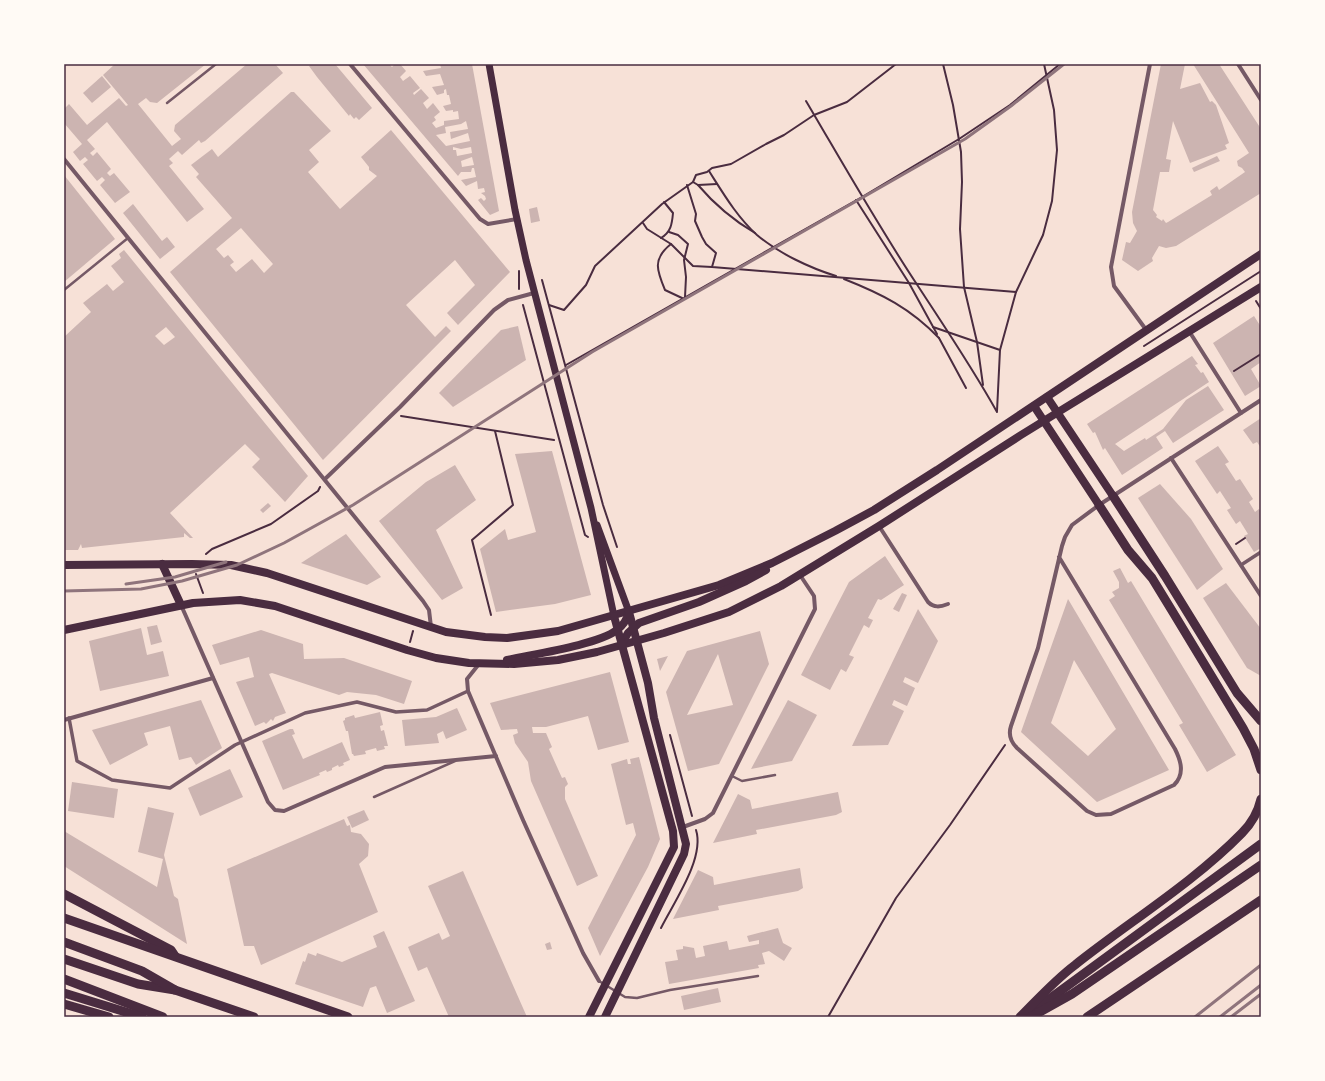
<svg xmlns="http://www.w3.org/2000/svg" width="1325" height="1081" viewBox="0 0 1325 1081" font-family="'Asap Condensed',sans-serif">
	<rect width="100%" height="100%" fill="#f7e1d7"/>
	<!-- building -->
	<g fill="#ccb4b1" fill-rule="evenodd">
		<polygon points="115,64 206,64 157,103 150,102 146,98 138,104 172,146 181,139 174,131 175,125 247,64 275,64 283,73 205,141 201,143 199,140 182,155 178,151 169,159 173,163 169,166 204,209 187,222 107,122 87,140 95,149 90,153 93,156 97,152 111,169 107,173 110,176 114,173 130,192 115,203 100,185 105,180 102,177 97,181 83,164 88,160 85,157 80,161 73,152 82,144 64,123 64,109 69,104 87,125 119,98 126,106 128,105 103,75"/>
		<polygon points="312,64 335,64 372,108 359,120 356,117 354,119 350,114 349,116 317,77 309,66"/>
		<path d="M 363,64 L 389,64 L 392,67 L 395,64 L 400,64 L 406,71 L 400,77 L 403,81 L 410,76 L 420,88 L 413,93 L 414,95 L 421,89 L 429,98 L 423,103 L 427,109 L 433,103 L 440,112 L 434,117 L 436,120 L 432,123 L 436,128 L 444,125 L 444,121 L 459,119 L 458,111 L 453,112 L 453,110 L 446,111 L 443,106 L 451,104 L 449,95 L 447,95 L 446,89 L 444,90 L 444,93 L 437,95 L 432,87 L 444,85 L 440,74 L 426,76 L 423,71 L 441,68 L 440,64 L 472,64 L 499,211 L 490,215 L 478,200 L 481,198 L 484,201 L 486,199 L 485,196 L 481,193 L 485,192 L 484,188 L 478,189 L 477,181 L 466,186 L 461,180 L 476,177 L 474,168 L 472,168 L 471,172 L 461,172 L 458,176 ZM 466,121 L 468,129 L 450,132 L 451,139 L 468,133 L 470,141 L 446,146 L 436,135 L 446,133 L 445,127 L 461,124 ZM 453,147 L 461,149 L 471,147 L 472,153 L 457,156 L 456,150 L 453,150 ZM 472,157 L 474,165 L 462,167 L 461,161 Z"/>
		<polygon points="1161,64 1185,64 1180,89 1200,83 1210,102 1212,101 1216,105 1229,143 1225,145 1227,149 1190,163 1173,121 1166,159 1171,160 1169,172 1160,172 1153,210 1157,215 1156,217 1162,221 1163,219 1166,223 1168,222 1212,195 1210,191 1217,186 1219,190 1245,172 1242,168 1238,166 1237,161 1249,153 1193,64 1219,64 1261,129 1261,193 1176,246 1166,248 1159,246 1152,258 1153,261 1138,271 1122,260 1126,242 1130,243 1137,231 1133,223 1132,212"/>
		<polygon points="102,76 111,87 92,103 83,93"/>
		<path d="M 291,92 L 294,92 L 331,131 L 309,150 L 319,162 L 308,172 L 340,209 L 377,176 L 369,170 L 369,167 L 361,157 L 391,130 L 510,272 L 458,325 L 447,313 L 475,285 L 455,260 L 406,305 L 435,337 L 446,326 L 451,331 L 323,460 L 170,272 L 232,218 L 196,177 L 199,174 L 191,165 L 212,149 L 218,157 ZM 241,228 L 273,264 L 264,273 L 252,259 L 236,272 L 230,265 L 234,262 L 228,255 L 224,258 L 216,249 Z"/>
		<polygon points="1217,156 1220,161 1194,172 1192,168"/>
		<polygon points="64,175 115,239 64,282"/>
		<polygon points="133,204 162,241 167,237 175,247 160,259 123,213"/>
		<polygon points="537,207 540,221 531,223 529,209"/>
		<path d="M 124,250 L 308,476 L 285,502 L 252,467 L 260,459 L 245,444 L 170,513 L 193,538 L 190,538 L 184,533 L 184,537 L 82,548 L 81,544 L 78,550 L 64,550 L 64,337 L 91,312 L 83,303 L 107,284 L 113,291 L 124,282 L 111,266 L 121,258 L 119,254 ZM 166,327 L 175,337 L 164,345 L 155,336 Z"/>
		<polygon points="1254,316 1261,327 1261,362 1251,369 1261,386 1245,396 1213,343"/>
		<polygon points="518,326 526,360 453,407 439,393 501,330"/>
		<polygon points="1192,356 1198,364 1195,365 1201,373 1203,372 1209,382 1115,444 1124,451 1145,438 1146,440 1163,429 1186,400 1208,386 1224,410 1173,443 1165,431 1156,437 1163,448 1122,475 1105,448 1103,450 1095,432 1093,433 1087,424"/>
		<polygon points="1261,418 1261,448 1257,442 1253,444 1243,430"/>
		<polygon points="1218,446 1229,462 1225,464 1236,481 1240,479 1253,499 1249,502 1255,512 1259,509 1261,512 1261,548 1254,552 1244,536 1248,534 1240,521 1236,524 1227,510 1231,508 1220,491 1217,494 1195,461"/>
		<polygon points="552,451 591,595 555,604 496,612 480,549 505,529 508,540 536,532 515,454"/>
		<polygon points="455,465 476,500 436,530 463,588 442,600 379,521 426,482"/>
		<polygon points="1160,484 1191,519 1223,569 1197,590 1138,498"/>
		<polygon points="268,503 271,506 263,513 260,510"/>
		<polygon points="346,534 381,577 367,585 301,563"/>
		<polygon points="885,556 904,585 881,600 878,599 868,618 873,620 869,628 864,625 849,655 854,657 846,672 841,669 830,690 801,675 849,582"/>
		<polygon points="1120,568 1128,583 1131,581 1236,755 1207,772 1179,725 1183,723 1109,600 1115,596 1112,592 1119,588 1119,582 1113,571"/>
		<polygon points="1226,583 1261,629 1261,676 1247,668 1203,598"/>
		<polygon points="902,593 907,595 899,612 893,609"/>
		<path d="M 1068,599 L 1169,770 L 1097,802 L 1021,732 ZM 1074,660 L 1116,729 L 1088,756 L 1051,723 Z"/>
		<polygon points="918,609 938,641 918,683 905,677 903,682 915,688 907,706 894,700 892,705 904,711 888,745 852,746"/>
		<polygon points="157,625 162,642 151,645 147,627"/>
		<polygon points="141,628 147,655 163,651 169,676 100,691 89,641"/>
		<polygon points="261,630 303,644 304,659 344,658 412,681 404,704 376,695 347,692 339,695 272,673 269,674 286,713 275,717 273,721 271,719 266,724 264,722 255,726 236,682 254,677 249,657 220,665 212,645"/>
		<path d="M 760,631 L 769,664 L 719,764 L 688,771 L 666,692 L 687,651 ZM 718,654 L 733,705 L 687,715 Z"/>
		<polygon points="668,656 660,671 657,659"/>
		<polygon points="610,672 629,742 598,750 588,716 546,727 532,727 533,733 546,733 552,747 549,749 562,778 565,777 568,784 565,787 565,799 598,876 577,886 531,781 528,762 515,743 513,735 518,733 517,729 501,730 490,703"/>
		<polygon points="201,700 222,748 196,765 191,757 179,760 170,726 144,733 148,745 110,765 92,730"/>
		<polygon points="788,700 817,715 792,761 751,769"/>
		<polygon points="457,708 467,730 446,739 443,731 437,734 439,743 405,746 402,720 436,717"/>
		<polygon points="380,712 383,725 380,726 381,731 384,730 388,746 384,746 385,749 377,751 376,748 365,751 366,754 354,756 353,754 352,754 348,731 346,731 343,721 345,720 345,718 354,715 355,718"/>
		<polygon points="290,729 293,729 295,734 292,735 303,759 342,742 350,760 343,763 344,765 339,767 338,765 332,768 332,770 327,772 326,770 319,773 320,775 283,790 262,741"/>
		<polygon points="639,757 660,839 648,867 600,956 588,928 636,835 633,823 626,825 611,764 627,759 628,764 631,764 630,759"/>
		<polygon points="230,769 243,797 200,816 188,788"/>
		<polygon points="72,782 118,789 114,818 68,811"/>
		<polygon points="838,792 842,812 836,815 756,830 757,834 713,843 738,794 750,800 752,809"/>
		<polygon points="148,807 174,813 164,855 174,896 178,899 187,944 64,866 64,831 157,887 163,859 138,852"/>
		<polygon points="364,810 369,820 352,828 347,817"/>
		<polygon points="344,819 347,826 350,825 351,832 361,834 369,844 368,856 359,864 378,912 261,965 254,946 244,946 227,869"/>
		<polygon points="800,868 803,888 798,891 718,906 719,910 673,919 698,870 713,877 714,885"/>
		<polygon points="463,871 501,958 527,1017 449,1017 427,967 418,971 408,947 439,933 442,940 450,936 428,886"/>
		<polygon points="778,928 783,943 792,948 784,961 769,951 762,953 765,964 758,965 759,968 669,984 665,962 678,960 676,950 683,949 683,946 694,948 696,958 705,956 703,946 727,941 729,950 759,944 759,940 749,942 747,936"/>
		<polygon points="384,931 415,1001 387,1013 376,986 370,988 363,1007 295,984 303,961 305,962 308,953 316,956 317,953 342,962 377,947 373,936"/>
		<polygon points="550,942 552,949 547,950 545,944"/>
		<polygon points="718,988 721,1002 684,1010 681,996"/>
	</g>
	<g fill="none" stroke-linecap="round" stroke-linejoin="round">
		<!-- path -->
		<g stroke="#4a2c40" stroke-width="2">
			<polyline points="943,64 953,105 961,152 962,182 960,229 964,287 977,342 983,385"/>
			<path d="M 806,101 C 842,162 877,224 916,283 C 944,326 972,367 997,412"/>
			<path d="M 709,171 C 723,193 737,217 757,235 C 778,253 810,268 836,276"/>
			<polyline points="693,182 698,185 717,184"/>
			<polyline points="687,185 696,214 695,221 702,237 706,244 716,253 712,267 1016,292"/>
			<path d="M 698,185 C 715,205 733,220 755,233"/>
			<polyline points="856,200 909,283 937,334"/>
			<polyline points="643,223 647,229 671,244 693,266 712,267"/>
			<polyline points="669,232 678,235 688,244 684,260 686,277 685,297"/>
			<path d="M 661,238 C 671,232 672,224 673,213 L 664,202"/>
			<path d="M 671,244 C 652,259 657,271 665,290 L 682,298"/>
			<polyline points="519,271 519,289"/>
			<path d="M 844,279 C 882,294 910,308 939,338"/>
			<polyline points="542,280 603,505 617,547"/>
			<polyline points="1256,301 1261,309"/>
			<polyline points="523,305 585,535 588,537"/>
			<polyline points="549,305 564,310 586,285 595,266 662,204 693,182 696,175 707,172 712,168 731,164 766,144 784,135 814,115 847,102 896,64"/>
			<polyline points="933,327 1000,350"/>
			<polyline points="939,338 966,388"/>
			<polyline points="1144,346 1261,271"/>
			<polyline points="566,365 862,197 959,139 1010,105 1060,64"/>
			<polyline points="1234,371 1261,354"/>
			<polyline points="997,411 1000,350 1016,292 1043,235 1052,201 1057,150 1054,110 1044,64"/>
			<polyline points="401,416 554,440"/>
			<polyline points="1236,544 1245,538"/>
			<polyline points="206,554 212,549 271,524 318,491 320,487"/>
			<polyline points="196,574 203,593"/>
			<polyline points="491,615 472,540 513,505 495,431"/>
			<polyline points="410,642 413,631"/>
			<polyline points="670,735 692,816"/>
			<path d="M 661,928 C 674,902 705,858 696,830"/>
			<polyline points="828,1017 896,898 950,825 1005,745"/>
		</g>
		<!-- service -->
		<g stroke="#755966" stroke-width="2.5">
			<polyline points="167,103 216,64"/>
			<polyline points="64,290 128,238"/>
			<polyline points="732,776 742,781 775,775"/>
			<polyline points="374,797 455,761"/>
			<polyline points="599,981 625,997 637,998 670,990 758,976"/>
		</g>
		<!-- pedestrian -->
		<g stroke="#755966" stroke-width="3.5">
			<polyline points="1241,565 1261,552"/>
			<polyline points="69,718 77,761 112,780 170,788 235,745 305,713 357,702 396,712 427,710 468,691"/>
		</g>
		<!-- minor -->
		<g stroke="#755966" stroke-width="4">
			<polyline points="350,64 480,219 488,224 517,219"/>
			<polyline points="1238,64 1261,100"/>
			<polyline points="64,159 423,601 429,610 431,627"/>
			<polyline points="1147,331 1114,286 1111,267 1150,64"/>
			<polyline points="1189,331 1241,413"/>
			<polyline points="1171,458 1261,596"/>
			<polyline points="325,479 400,407 494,310 508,300 534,293"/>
			<path d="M 879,526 L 928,602 C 934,608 940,607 948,604"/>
			<path d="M 1059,557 L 1175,749 C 1181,761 1185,774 1174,785 L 1111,814 L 1096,815 L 1087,811 L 1017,748 C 1011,742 1008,735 1011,726 L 1038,648 L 1062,546 L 1065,537 L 1072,525 L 1099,505 L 1261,400"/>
			<polyline points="181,605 268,802 275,810 284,811 385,767 496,756"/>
			<polyline points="479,664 467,679 468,691 523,820 583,953 599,981"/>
			<polyline points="64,720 213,678"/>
			<polyline points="683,827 705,819 713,813 815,609 814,596 800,575"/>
		</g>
		<!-- secondary -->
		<g stroke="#4a2c40" stroke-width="7">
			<polyline points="489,64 515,210 526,260 591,508 614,616"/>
			<polyline points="597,525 629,612"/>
		</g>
		<!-- primary -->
		<g stroke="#4a2c40" stroke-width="8">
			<polyline points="1047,397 1113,496"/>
			<polyline points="1034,406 1099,505"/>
			<polyline points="162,564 181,605"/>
			<polyline points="64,565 192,564 231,565 267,573 446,632 485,637 507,638 558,631 719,585 772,563 835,531 874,510 937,470 1261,254"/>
			<polyline points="64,630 193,603 240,600 275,606 407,650 436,658 469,663 514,664 558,660 597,652 664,633 729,612 781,586 879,526 1021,435 1261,287"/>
			<polyline points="621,645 628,633 639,623 699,602 746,581 766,570"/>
			<path d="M 507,660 C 534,654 597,645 617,630 C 624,625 627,619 629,612"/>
			<polyline points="589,1017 674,847 673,831 614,616"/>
			<polyline points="605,1017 684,854 686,844 654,718 648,683 629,612"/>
		</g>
		<!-- trunk -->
		<g stroke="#4a2c40" stroke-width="9">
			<polyline points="1113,496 1165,576 1237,693 1261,721"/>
			<polyline points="1099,505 1128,550 1152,578 1174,614 1243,728 1254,749 1261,770"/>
			<polyline points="64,894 171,950 175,956"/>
			<polyline points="64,959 138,984 175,990 254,1017"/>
			<polyline points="64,979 163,1017"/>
			<polyline points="64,993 142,1017"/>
			<polyline points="64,1004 109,1017"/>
			<polyline points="1033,1011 1261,844"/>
			<path d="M 1020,1017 C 1038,999 1055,980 1075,965 C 1129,922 1193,883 1242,833 C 1251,824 1258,812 1261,799"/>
			<polyline points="1031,1017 1072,994 1261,865"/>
			<polyline points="1087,1017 1261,900"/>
		</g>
		<!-- motorway -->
		<g stroke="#4a2c40" stroke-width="9">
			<polyline points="64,918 348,1017"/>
			<polyline points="64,942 142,971 175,990"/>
		</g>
		<!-- rail -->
		<g stroke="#8f747c" stroke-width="3">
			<polyline points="126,584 175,577 226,562"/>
			<polyline points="64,591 141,589 182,581 237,565 284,543 353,505 592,352 965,139 1011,106 1064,64"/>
			<polyline points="1195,1017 1261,965"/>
			<polyline points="1220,1017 1261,985"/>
			<polyline points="1231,1017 1261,994"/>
		</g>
	</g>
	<!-- border -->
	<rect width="1325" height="1081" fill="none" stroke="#fffaf5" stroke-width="130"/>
	<rect x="65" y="65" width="1195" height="951" fill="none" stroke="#4a2c40" stroke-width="1.5"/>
</svg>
